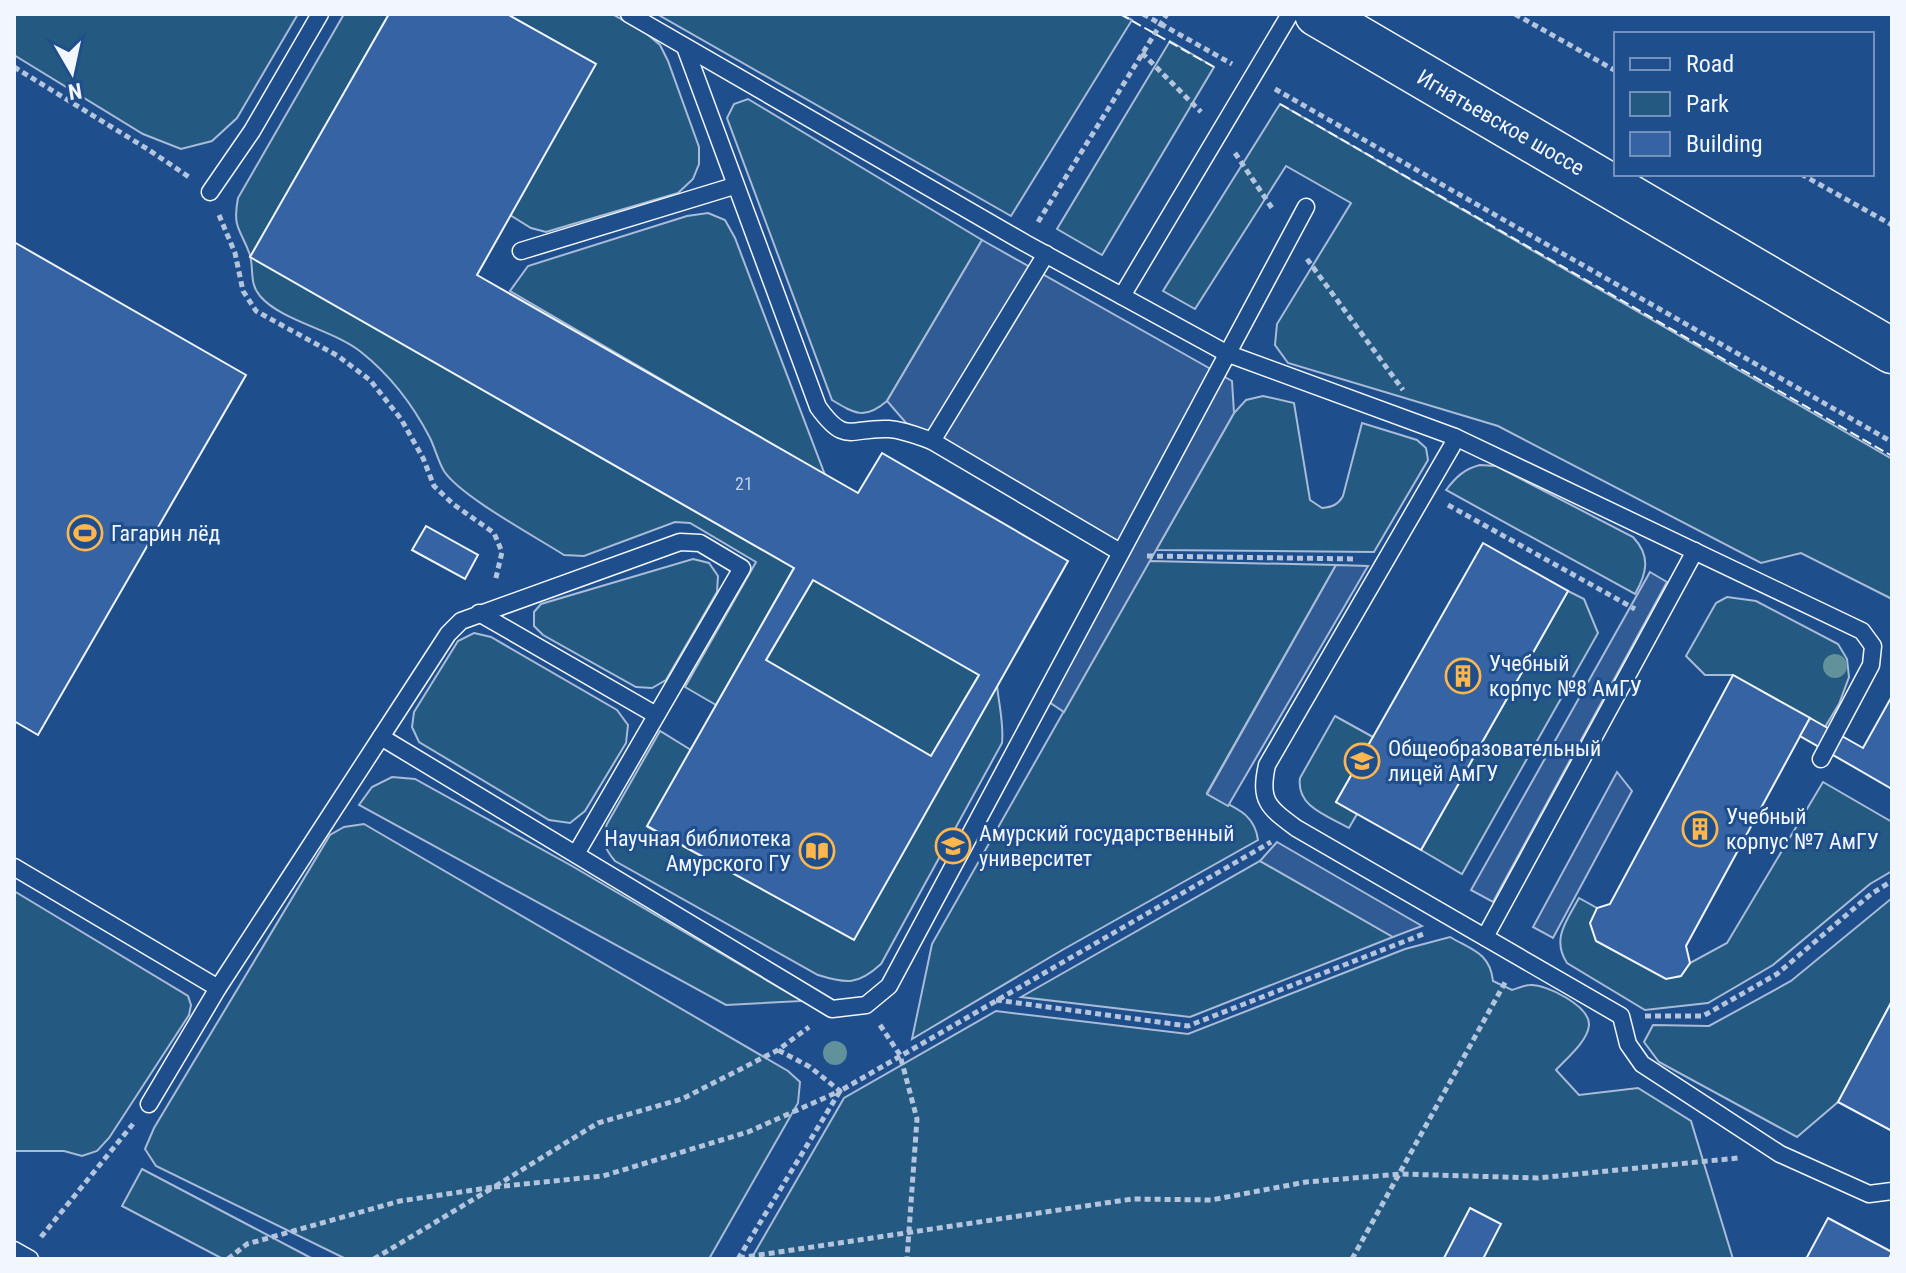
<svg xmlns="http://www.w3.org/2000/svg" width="1906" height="1273" viewBox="0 0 1906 1273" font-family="'Roboto Condensed',sans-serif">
	<rect width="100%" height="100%" fill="#1f4e8c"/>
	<!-- green -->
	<g fill="#245a82" stroke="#a8bbd7" stroke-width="2">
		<polygon points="14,14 298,14 237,118 212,141 181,149 143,134 14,55"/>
		<path d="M 344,14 L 389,14 L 251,257 L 794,568 L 716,705 L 685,687 L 756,562 L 690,523 L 675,522 L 584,556 L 564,555 C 536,537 460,496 444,471 C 438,461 435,448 430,438 C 413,405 390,375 361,352 C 334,330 281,321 260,296 C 249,283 254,270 250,255 C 241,229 232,229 238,198 Z"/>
		<polygon points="507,14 612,14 647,34 660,45 668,61 699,147 699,164 693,179 678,193 546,232 531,228 510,215 595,64"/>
		<polygon points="657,14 1120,14 1132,20 1011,216"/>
		<polygon points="1170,41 1214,67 1102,255 1057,229"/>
		<path d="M 748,99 L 982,240 L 887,401 C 865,420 855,414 832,400 L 727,118 L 734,104 Z"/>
		<polygon points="1280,104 1892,459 1892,599 1801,553 1761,563 1498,426 1288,363 1275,345 1277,324 1351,203 1286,166 1195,309 1163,291"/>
		<polygon points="708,213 725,220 735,238 825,475 510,291 528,266 687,216"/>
		<path d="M 1263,396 L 1294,403 L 1310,500 L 1322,508 C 1332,507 1338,505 1343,496 L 1362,423 L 1417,440 L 1426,448 L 1428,460 L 1374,552 L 1156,550 L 1234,413 L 1246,400 Z"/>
		<path d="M 1480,465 L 1496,466 L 1633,537 C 1651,556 1647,573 1635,594 L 1446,490 C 1456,477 1464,469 1480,465 Z"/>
		<polygon points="693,559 709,563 718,576 717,592 666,680 652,688 636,687 543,635 534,626 534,612 541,604"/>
		<path d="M 1149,561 L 1336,565 L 1207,793 C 1230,807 1254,810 1258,840 L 1064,949 L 912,1039 L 932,944 Z"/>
		<polygon points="813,580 979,675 931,756 766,660"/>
		<polygon points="1568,591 1584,599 1598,633 1462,874 1421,850"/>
		<polygon points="1727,597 1756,601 1838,644 1847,659 1849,677 1839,704 1825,727 1733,675 1705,675 1686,656 1716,603"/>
		<polygon points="474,633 491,637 617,710 628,725 626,743 585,811 570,823 549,820 419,742 412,727 414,712 458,641"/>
		<path d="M 997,685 C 999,706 1004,723 1002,743 L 881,964 C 858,985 847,984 818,975 L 615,861 C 604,848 601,840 607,824 L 660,731 L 691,750 L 648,827 L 854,939 Z"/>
		<path d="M 1335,716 L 1373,737 L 1336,802 L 1357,814 L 1349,828 C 1328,816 1296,807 1300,778 Z"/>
		<polygon points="392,777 415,779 572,866 802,1001 726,1005 359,805 372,787"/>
		<path d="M 1823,782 L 1892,822 L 1892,871 L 1870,884 L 1773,965 L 1708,1003 L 1645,1010 L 1567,963 C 1551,939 1567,920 1579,898 L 1597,908 L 1665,978 L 1680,976 L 1690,963 L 1727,943 Z"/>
		<polygon points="364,824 788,1071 800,1082 798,1103 709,1259 346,1259 156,1166 145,1149 154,1128 330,835 344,827"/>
		<polygon points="1260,861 1393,937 1190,1017 1021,997"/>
		<polygon points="14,891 188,996 191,1005 189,1015 109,1138 97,1151 82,1156 64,1151 14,1151"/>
		<polygon points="1892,898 1892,1001 1838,1102 1797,1137 1659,1062 1644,1042 1653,1025 1709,1026 1791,981"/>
		<path d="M 1450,937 C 1472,950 1490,953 1493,981 L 1512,990 C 1518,988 1525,985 1530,985 C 1546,984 1590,1006 1589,1025 C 1588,1041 1566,1059 1556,1070 L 1579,1095 L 1638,1088 L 1691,1121 L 1733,1259 L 751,1259 L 844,1098 L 996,1011 L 1188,1034 L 1405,949 Z"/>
		<polygon points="142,1169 313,1259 223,1259 122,1206"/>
	</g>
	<!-- parking -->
	<g fill="#305b95" stroke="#a8bbd7" stroke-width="2">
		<polygon points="982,240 1232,381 1234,413 1064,712 1043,698 1120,552 913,431 887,401"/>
		<polygon points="1336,565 1368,566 1228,806 1207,794"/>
		<polygon points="1650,572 1667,582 1493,902 1471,890"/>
		<polygon points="1617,772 1632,791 1553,938 1533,927"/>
		<polygon points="1277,842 1422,926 1393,937 1260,861"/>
	</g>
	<!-- building -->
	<g fill="#3563a3" stroke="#f2f6ff" stroke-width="2" fill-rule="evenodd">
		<path d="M 389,14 L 507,14 L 596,64 L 477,275 L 858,493 L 882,453 L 1068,561 L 854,940 L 647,826 L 794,568 L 250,257 ZM 813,580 L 979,675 L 931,756 L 766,660 Z"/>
		<polygon points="14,242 246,375 38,735 14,721"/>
		<polygon points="426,526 478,555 465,579 412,550"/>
		<polygon points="1483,543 1568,591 1421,850 1336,802"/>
		<polygon points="1733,675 1810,718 1686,946 1690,963 1681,976 1666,979 1596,941 1590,923 1597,908 1610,904"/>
		<polygon points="1892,696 1892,789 1800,736 1810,718 1863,748"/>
		<polygon points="1892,1001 1892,1131 1838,1102"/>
		<polygon points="1470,1208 1501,1224 1483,1259 1447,1259 1444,1258"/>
		<polygon points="1828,1218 1892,1252 1889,1259 1806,1259"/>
	</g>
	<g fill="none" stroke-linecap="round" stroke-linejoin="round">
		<!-- service casing -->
		<g stroke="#f2f6ff" stroke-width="19">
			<g id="service">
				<polyline points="629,14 1025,243 1226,353 1455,437 1862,631 1873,646 1871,665 1821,759"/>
				<path d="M 685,47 L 818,407 C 846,446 850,427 889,429 C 904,430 918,436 932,441"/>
				<polyline points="210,192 252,131 320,14"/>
				<polyline points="521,251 734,186"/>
				<polyline points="1046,254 932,441 1120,552"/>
				<polyline points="1122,296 1290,14"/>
				<path d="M 1455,437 L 1452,446 L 1267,765 C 1259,801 1268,807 1296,828 L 1621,1016 L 1628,1044 L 1642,1064 L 1780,1154 L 1869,1194 L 1892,1191"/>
				<polyline points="479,613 656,715"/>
				<polyline points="381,737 448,634 461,621 680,542 700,543 742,568 576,854"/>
				<polyline points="14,867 218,988"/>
				<polyline points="1485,937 1695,551"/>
				<polyline points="149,1104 218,988 381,737 832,1009 866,1005 889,986 1306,207"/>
				<polyline points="14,1250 30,1259"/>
			</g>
		</g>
		<!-- primary casing -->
		<g stroke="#f2f6ff" stroke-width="47">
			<polyline id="primary" points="1317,14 1892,351"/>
		</g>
		<!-- path -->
		<g stroke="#b3c4dc" stroke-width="5" stroke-dasharray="6 4" stroke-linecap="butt">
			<polyline points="1143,14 1232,64"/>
			<polyline points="1515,14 1616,71"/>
			<polyline points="1142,53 1201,112"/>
			<polyline points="14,67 149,150 189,177"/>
			<polyline points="1275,89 1892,442"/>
			<polyline points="1235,153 1274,211"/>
			<polyline points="1801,174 1892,225"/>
			<polyline points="219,215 235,253 243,291 256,311 338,356 370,380 401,419 423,458 434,486 453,504 494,533 502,552 495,582"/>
			<polyline points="1038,222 1167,14"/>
			<polyline points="1307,259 1403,390"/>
			<polyline points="1448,505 1635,609"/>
			<polyline points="1147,556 1357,559"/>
			<polyline points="996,1000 1188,1026 1426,933"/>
			<polyline points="1645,1016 1703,1016 1777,974 1871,894 1892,881"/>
			<polyline points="880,1025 900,1055 917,1119 907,1259"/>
			<polyline points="41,1237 133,1124"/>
			<polyline points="739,1258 1132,1199 1211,1200 1306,1182 1401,1174 1538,1178 1738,1158"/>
			<polyline points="228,1259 247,1244 400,1201 494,1187 598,1123 682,1099 778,1050 809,1027"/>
			<polyline points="374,1259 494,1187 603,1176 748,1132 840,1091 810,1067 778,1050"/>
			<polyline points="738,1259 840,1091 1271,842"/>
			<polyline points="1352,1259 1507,979"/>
		</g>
		<!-- service -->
		<use href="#service" stroke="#1f4e8c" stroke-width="16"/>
		<!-- primary -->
		<use href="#primary" stroke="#1f4e8c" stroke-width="44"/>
		<!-- fence -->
		<g stroke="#f2f6ff" stroke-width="2" stroke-dasharray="10 4" stroke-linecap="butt">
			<polyline points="1120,14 1214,67"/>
			<polyline points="1280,104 1892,456"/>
		</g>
	</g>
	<!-- trees -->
	<g fill="#61919a">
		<circle cx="1835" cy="666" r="12"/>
		<circle cx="835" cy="1053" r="12"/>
	</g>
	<!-- icons -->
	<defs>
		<g id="stadium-ring" transform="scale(1.8)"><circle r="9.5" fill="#1f4e8c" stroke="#ffb74d" stroke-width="1.5"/><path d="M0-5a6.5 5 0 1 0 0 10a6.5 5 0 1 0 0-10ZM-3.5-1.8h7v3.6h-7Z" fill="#ffb74d"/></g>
		<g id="building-ring" transform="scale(1.8)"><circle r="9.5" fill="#1f4e8c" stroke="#ffb74d" stroke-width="1.5"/><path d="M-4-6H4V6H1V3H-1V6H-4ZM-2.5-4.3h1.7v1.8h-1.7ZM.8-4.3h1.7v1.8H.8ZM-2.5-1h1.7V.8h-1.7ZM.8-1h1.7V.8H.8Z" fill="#ffb74d"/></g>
		<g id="school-ring" transform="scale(1.8)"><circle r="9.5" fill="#1f4e8c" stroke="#ffb74d" stroke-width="1.5"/><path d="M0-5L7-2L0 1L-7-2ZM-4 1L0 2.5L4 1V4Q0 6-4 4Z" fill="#ffb74d"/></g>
		<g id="university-ring" transform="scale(1.8)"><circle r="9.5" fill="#1f4e8c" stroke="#ffb74d" stroke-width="1.5"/><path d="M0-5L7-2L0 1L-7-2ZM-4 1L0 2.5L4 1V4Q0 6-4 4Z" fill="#ffb74d"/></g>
		<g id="library-ring" transform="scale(1.8)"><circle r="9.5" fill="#1f4e8c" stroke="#ffb74d" stroke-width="1.5"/><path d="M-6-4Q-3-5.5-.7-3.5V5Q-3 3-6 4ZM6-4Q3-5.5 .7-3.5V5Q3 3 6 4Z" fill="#ffb74d"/></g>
	</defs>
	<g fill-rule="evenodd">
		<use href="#stadium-ring" x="85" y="533"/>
		<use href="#building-ring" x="1463" y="676"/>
		<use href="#school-ring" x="1362" y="761"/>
		<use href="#building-ring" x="1700" y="829"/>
		<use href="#university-ring" x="953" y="846"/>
		<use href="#library-ring" x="817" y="851"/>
	</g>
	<g text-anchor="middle" stroke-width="6" stroke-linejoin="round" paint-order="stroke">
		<!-- number labels -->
		<g font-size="18" fill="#c3d1e8">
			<text x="744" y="490">21</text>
		</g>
		<!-- street labels -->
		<g font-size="22" fill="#f2f6ff" stroke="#1f4e8c">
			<text transform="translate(1501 122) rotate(30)" y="8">Игнатьевское шоссе</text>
		</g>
		<!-- poi labels -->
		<g font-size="22" fill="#f2f6ff" stroke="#1f4e8c" text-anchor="start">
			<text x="111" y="541">Гагарин лёд</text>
			<text x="1489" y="671">Учебный<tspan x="1489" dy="25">корпус №8 АмГУ</tspan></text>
			<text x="1388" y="756">Общеобразовательный<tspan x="1388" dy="25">лицей АмГУ</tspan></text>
			<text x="1726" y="824">Учебный<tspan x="1726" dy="25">корпус №7 АмГУ</tspan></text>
			<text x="979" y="841">Амурский государственный<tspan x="979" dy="25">университет</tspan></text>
			<text x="791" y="846" text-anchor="end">Научная библиотека<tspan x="791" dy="25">Амурского ГУ</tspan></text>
		</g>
	</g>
	<!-- border -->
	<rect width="1906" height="1273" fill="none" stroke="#f2f6ff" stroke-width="32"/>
	<!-- legend -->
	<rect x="1614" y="32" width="260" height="144" fill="#1f4e8c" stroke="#7391ba" stroke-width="2"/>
	<rect x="1630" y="58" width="40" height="12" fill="#1f4e8c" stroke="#7391ba" stroke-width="2"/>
	<text x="1686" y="72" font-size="24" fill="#f2f6ff">Road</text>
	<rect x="1630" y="92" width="40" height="24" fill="#245a82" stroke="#7391ba" stroke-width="2"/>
	<text x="1686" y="112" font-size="24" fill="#f2f6ff">Park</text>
	<rect x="1630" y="132" width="40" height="24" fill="#3563a3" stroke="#7391ba" stroke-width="2"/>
	<text x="1686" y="152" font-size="24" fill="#f2f6ff">Building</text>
	<!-- north arrow -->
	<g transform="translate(72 72) rotate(171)" stroke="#1f4e8c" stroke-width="6" paint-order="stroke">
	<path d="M0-6L14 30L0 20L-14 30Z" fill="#f2f6ff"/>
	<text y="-12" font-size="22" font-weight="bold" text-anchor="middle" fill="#f2f6ff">N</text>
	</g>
</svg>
